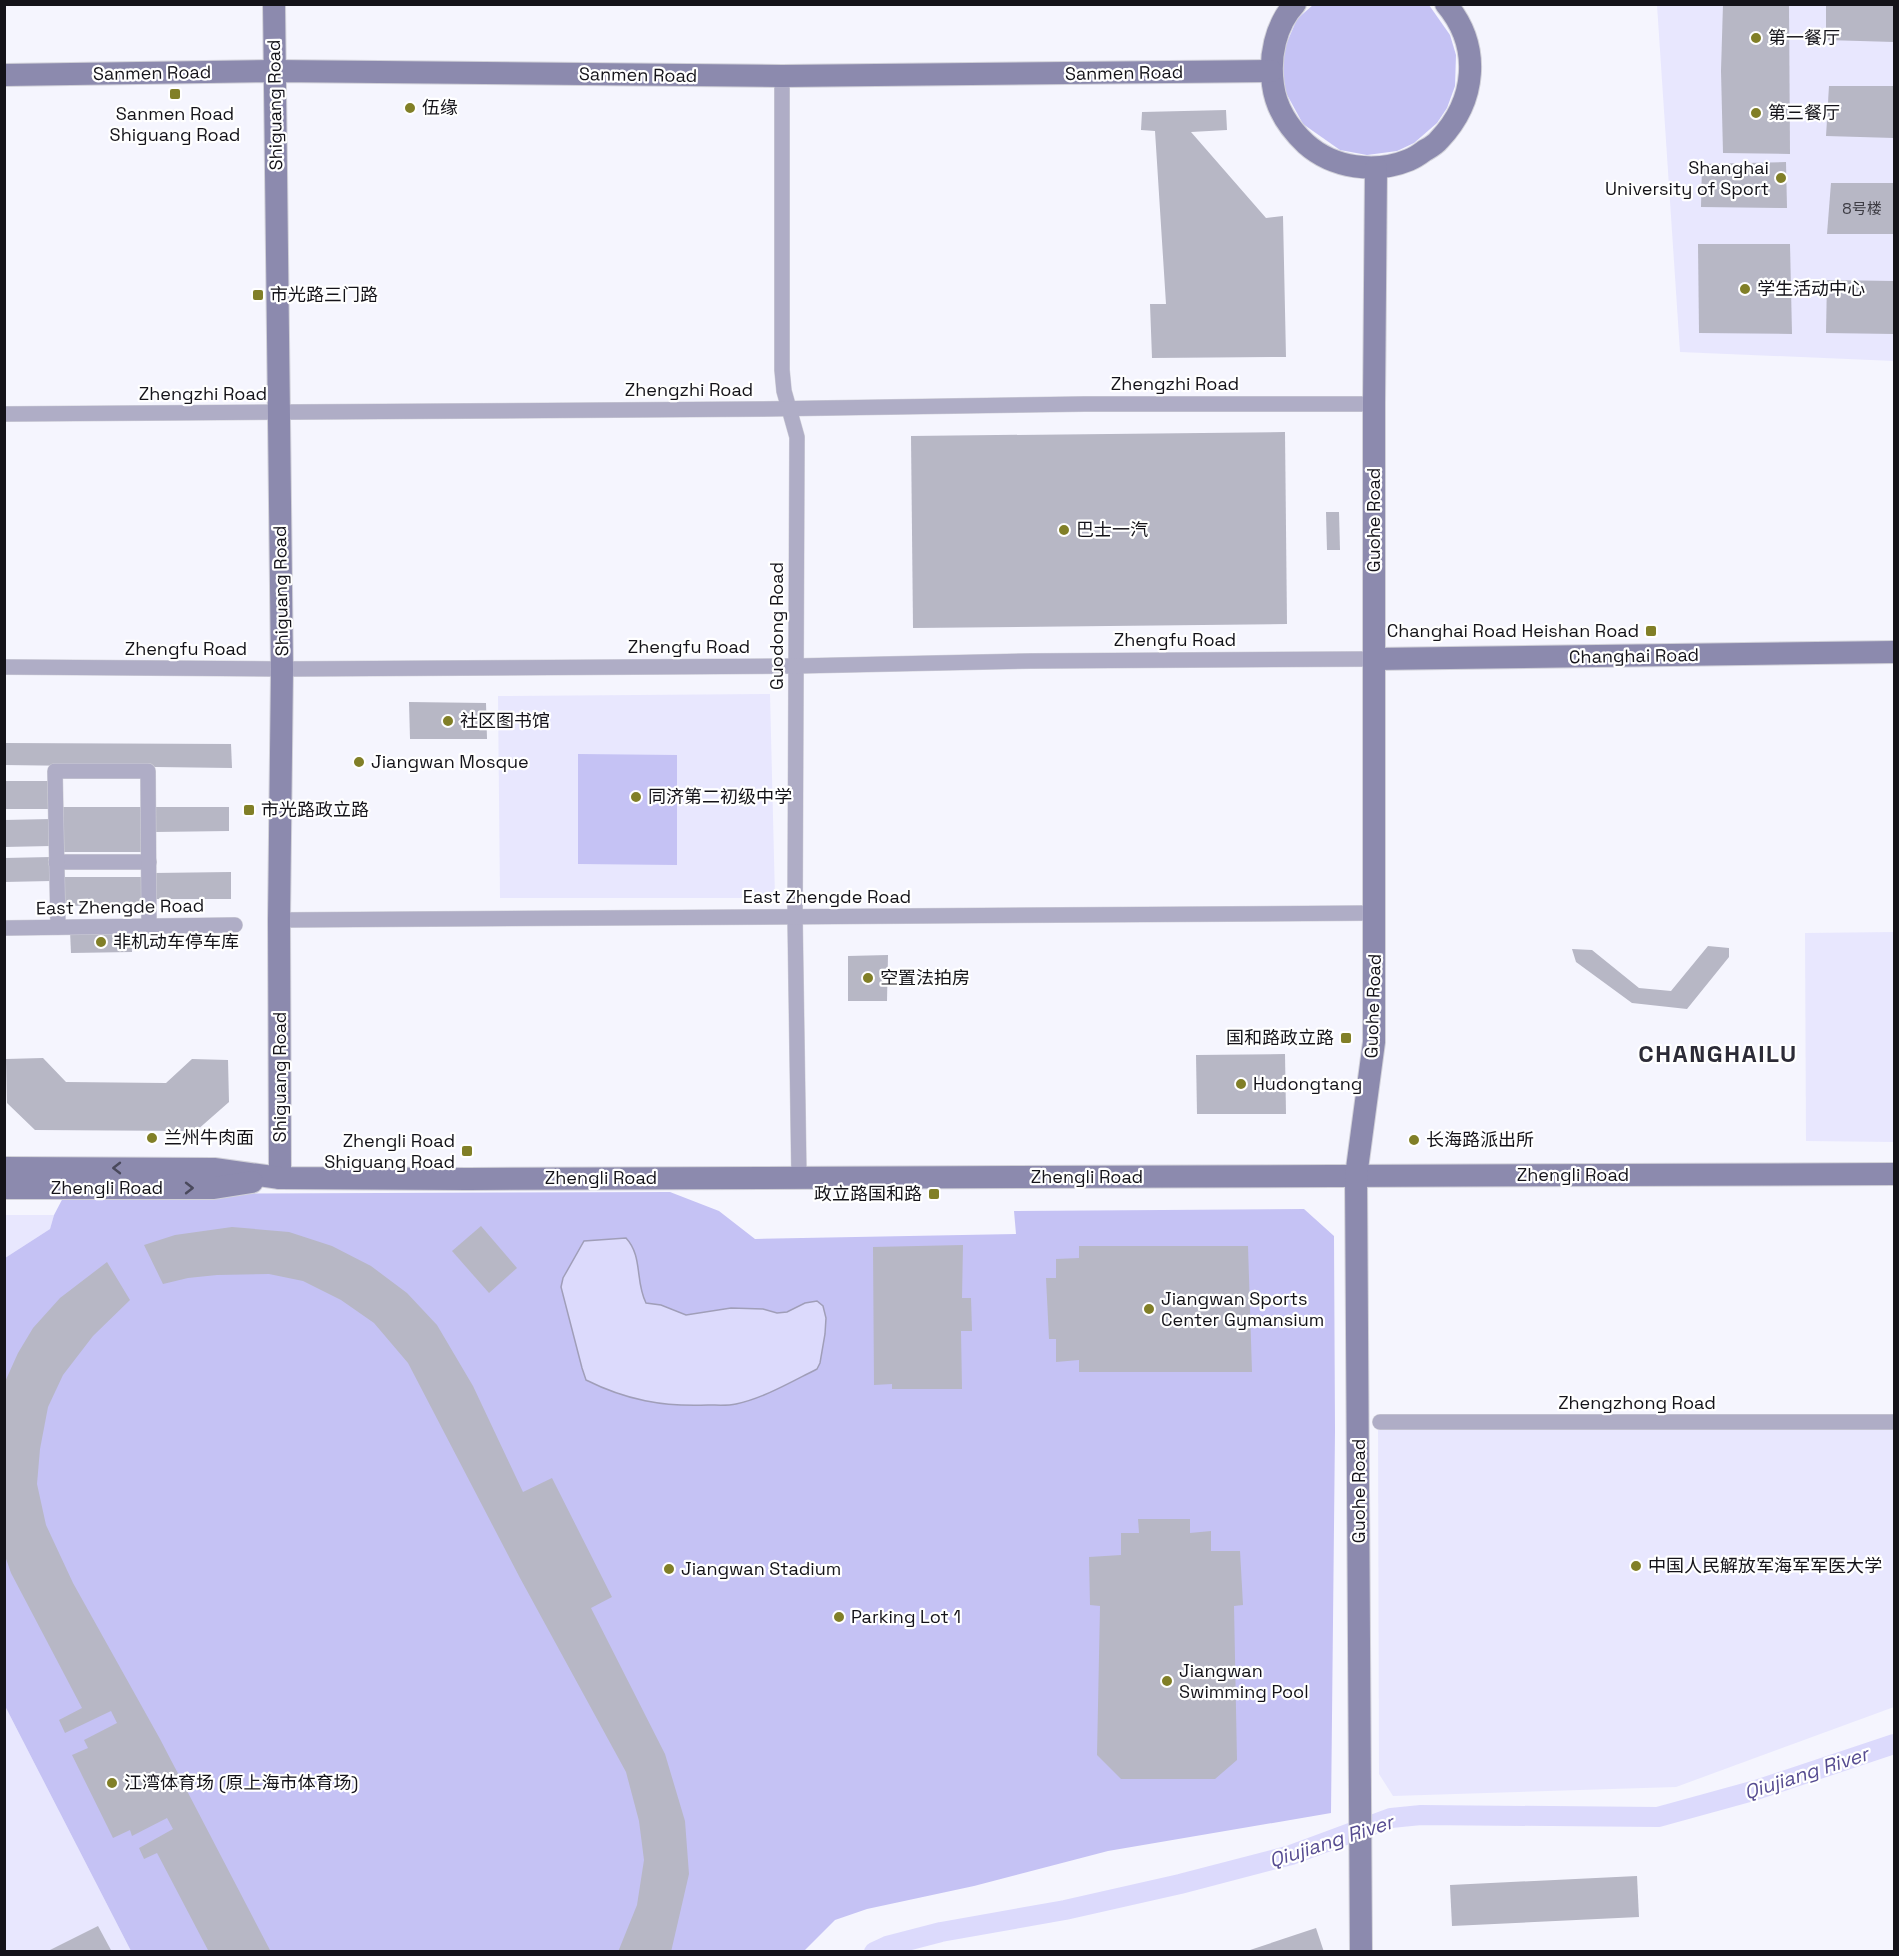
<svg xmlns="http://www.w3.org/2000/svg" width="1899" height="1956" viewBox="0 0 1899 1956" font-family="'Space Grotesk','Noto Sans SC',sans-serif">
	<rect width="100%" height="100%" fill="#f5f5fe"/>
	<!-- built -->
	<g fill="#e8e7fe">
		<polygon points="1657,5 1894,5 1894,361 1680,352"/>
		<polygon points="770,694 775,898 500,898 498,696"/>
		<polygon points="1894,932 1894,1142 1806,1141 1805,933"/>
		<polygon points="5,1215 54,1215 50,1229 5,1258"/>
		<polygon points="1894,1424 1894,1707 1676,1787 1393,1796 1379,1774 1378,1426"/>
		<polygon points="5,1706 131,1951 5,1951"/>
	</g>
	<!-- green -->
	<g fill="#c5c2f4">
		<polygon points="1313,5 1429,5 1450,35 1456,55 1455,86 1447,108 1437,123 1414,143 1397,151 1367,155 1340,150 1303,124 1285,91 1282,65 1285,47 1297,19"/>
		<polygon points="578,754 677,755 677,865 578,864"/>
		<polygon points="670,1192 719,1211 755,1239 1016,1234 1014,1211 1304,1209 1334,1236 1335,1431 1331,1813 1108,1851 974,1886 867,1909 835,1920 804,1951 131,1951 5,1706 5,1258 50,1229 54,1215 65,1194"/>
	</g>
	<!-- water -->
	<path fill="#dcdafc" stroke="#a09eb8" stroke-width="1.5" d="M 626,1238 C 643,1256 635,1282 646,1303 L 661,1305 L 686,1315 L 731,1308 L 763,1309 L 777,1313 L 787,1312 L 805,1303 L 817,1301 L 823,1306 L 826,1318 L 825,1334 L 820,1363 L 817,1369 C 791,1382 764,1398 736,1404 C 727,1406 717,1405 708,1405 C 663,1407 626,1400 586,1380 L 582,1368 L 561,1287 L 563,1278 L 584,1241 Z"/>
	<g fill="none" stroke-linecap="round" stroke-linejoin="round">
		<!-- canal -->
		<polyline stroke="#dcdafc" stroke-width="20" points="874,1952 887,1946 941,1932 1065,1910 1180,1884 1291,1855 1391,1818 1421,1815 1658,1817 1756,1790 1894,1744"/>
	</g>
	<!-- building -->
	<g fill="#b7b7c5">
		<polygon points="1723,4 1789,4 1790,154 1723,153 1721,71"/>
		<polygon points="1826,4 1894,4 1894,42 1826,40"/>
		<polygon points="1829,86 1894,86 1894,138 1826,136"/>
		<polygon points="1226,110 1227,130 1191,132 1266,218 1283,216 1286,357 1152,358 1150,304 1166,304 1155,131 1141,130 1142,112"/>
		<polygon points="1786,162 1787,208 1701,207 1702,164"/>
		<polygon points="1831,183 1894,183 1894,234 1827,234"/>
		<polygon points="1698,244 1790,244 1792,334 1699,333"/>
		<polygon points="1827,280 1894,281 1894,334 1826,333"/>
		<polygon points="1285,432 1287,624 913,628 911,436"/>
		<polygon points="1326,512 1339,512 1340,550 1327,550"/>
		<polygon points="409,702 486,703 487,739 410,739"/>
		<polygon points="4,743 231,744 232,768 4,765"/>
		<rect x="4" y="781" width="47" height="28"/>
		<polygon points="60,807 144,807 145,852 60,852"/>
		<polygon points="155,807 229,807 229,831 155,832"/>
		<polygon points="51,819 51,846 4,847 4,820"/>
		<polygon points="51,857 51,881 4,882 4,858"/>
		<polygon points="231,872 231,899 153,899 153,873"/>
		<polygon points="61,877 141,877 142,905 60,906"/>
		<polygon points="70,931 131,931 132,952 71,953"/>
		<polygon points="1708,946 1729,948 1729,957 1687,1009 1632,1003 1576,962 1572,949 1592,950 1639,988 1671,991"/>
		<polygon points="888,955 887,1001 848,1001 848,956"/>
		<polygon points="1285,1054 1286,1114 1197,1114 1196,1055"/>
		<polygon points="43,1058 66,1082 166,1083 192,1059 228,1060 229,1102 196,1131 35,1130 7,1103 6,1059"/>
		<polygon points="481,1226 517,1268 489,1293 452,1251"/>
		<polygon points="232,1227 289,1232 332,1246 371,1266 407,1293 437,1325 473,1386 523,1492 552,1478 612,1597 591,1608 665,1754 685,1821 689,1874 671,1952 618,1952 637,1905 644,1860 639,1821 626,1772 520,1578 408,1363 374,1323 341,1300 303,1281 269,1274 217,1275 188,1278 163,1284 144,1245 175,1235"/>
		<polygon points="963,1245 962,1298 971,1298 972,1331 961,1331 962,1389 892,1389 892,1384 874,1385 873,1247"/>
		<polygon points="1079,1246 1248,1246 1252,1372 1079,1372 1079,1360 1056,1362 1056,1339 1049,1339 1046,1278 1056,1278 1056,1259 1079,1258"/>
		<polygon points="107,1262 130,1300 93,1336 63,1375 48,1407 40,1449 37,1484 46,1525 73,1583 160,1739 271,1952 209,1952 157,1853 144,1859 139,1848 173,1829 167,1818 132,1836 130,1830 113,1838 72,1755 88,1748 84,1740 117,1723 111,1711 65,1733 59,1720 82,1708 11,1573 4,1553 4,1384 18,1353 33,1328 60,1298"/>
		<polygon points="1138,1519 1190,1519 1190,1533 1211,1531 1211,1551 1240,1551 1243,1605 1234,1606 1237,1760 1215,1779 1121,1779 1097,1755 1100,1606 1090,1605 1089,1557 1121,1555 1121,1533 1139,1533"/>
		<polygon points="1637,1876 1639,1917 1452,1926 1450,1885"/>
		<polygon points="98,1926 112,1952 46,1952"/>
		<polygon points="1316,1928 1324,1952 1247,1952 1247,1951"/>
	</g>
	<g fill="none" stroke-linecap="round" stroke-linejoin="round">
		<!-- street casing -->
		<g stroke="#d1d1d9" stroke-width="16">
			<g id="street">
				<polyline points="782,76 782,370 784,391 797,437 795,916 799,1178"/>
				<polyline points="4,414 763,409 1085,404 1374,404"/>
				<polyline points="4,667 282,669 796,666 1031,661 1374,659"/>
				<polyline points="56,862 149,862"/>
				<polyline points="279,920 1375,913"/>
				<polyline points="58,927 55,771 148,771 149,926"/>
				<polyline points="4,928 235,925"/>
				<polyline points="1380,1422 1894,1422"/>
			</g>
		</g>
		<!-- secondary casing -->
		<g stroke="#d1d1d9" stroke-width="24">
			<g id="secondary">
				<polyline points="274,4 282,669 279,920 280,1178"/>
				<path d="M 1295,4 C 1275,25 1269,58 1273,85 C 1276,109 1289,128 1306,144 C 1333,168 1375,174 1409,160 C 1414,158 1420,154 1424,151 C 1429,148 1435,145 1439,140 C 1476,101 1482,47 1446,4"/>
				<polyline points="4,75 275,71 782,76 1271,71"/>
				<polyline points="1374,659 1894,652"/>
				<polyline points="4,1168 214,1169 280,1178 468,1179 1894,1174"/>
				<polyline points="4,1188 214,1188 252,1182"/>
				<polyline points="1361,1952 1356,1176 1374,1042 1374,404 1376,168"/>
			</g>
		</g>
		<!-- street -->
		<use href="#street" stroke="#afadc6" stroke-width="15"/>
		<!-- secondary -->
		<use href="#secondary" stroke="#8c8aae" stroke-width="22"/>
	</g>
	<!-- one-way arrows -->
	<defs><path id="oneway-chevron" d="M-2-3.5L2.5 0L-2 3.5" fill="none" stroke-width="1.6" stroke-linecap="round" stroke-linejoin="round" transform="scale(1.5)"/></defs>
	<g stroke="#4a495c">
		<use href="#oneway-chevron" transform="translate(117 1168) rotate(-180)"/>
		<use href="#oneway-chevron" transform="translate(189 1188)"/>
	</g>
	<!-- markers -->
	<g fill="#817f27" stroke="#fff" stroke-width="2">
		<circle cx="1756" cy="38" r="6"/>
		<rect x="169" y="88" width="12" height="12" rx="3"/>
		<circle cx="410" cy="108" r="6"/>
		<circle cx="1756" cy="113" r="6"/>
		<circle cx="1781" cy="178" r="6"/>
		<circle cx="1745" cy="289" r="6"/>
		<rect x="252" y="289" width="12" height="12" rx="3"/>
		<circle cx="1064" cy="530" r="6"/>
		<rect x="1645" y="625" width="12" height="12" rx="3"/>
		<circle cx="448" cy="721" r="6"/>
		<circle cx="359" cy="762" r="6"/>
		<circle cx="636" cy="797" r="6"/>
		<rect x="243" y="804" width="12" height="12" rx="3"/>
		<circle cx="101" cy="942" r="6"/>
		<circle cx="868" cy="978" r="6"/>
		<rect x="1340" y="1032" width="12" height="12" rx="3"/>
		<circle cx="1241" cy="1084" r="6"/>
		<circle cx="152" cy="1138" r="6"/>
		<circle cx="1414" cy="1140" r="6"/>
		<rect x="461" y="1145" width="12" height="12" rx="3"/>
		<rect x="928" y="1188" width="12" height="12" rx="3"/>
		<circle cx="1149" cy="1309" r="6"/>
		<circle cx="1636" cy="1566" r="6"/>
		<circle cx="669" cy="1569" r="6"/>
		<circle cx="839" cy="1617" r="6"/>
		<circle cx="1167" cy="1681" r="6"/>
		<circle cx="112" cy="1783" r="6"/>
	</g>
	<g text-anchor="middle" stroke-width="4.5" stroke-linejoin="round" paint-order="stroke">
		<!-- number labels -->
		<g font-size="15" fill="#3d3c44">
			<text x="1862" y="214">8号楼</text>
		</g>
		<!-- poi labels -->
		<g font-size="18" fill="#141319" stroke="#fff" text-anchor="start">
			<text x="1768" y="44">第一餐厅</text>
			<text x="422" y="114">伍缘</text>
			<text x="1768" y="119">第三餐厅</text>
			<text x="175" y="120" text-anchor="middle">Sanmen Road<tspan x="175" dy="21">Shiguang Road</tspan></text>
			<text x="1769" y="174" text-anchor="end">Shanghai<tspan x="1769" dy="21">University of Sport</tspan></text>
			<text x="1757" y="295">学生活动中心</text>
			<text x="270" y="301">市光路三门路</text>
			<text x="1076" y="536">巴士一汽</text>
			<text x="1639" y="637" text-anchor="end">Changhai Road Heishan Road</text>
			<text x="460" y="727">社区图书馆</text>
			<text x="371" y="768">Jiangwan Mosque</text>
			<text x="648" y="803">同济第二初级中学</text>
			<text x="261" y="816">市光路政立路</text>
			<text x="113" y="948">非机动车停车库</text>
			<text x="880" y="984">空置法拍房</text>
			<text x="1334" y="1044" text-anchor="end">国和路政立路</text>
			<text x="1253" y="1090">Hudongtang</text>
			<text x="164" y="1144">兰州牛肉面</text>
			<text x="1426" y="1146">长海路派出所</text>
			<text x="455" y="1147" text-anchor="end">Zhengli Road<tspan x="455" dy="21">Shiguang Road</tspan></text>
			<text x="922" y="1200" text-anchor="end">政立路国和路</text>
			<text x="1161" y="1305">Jiangwan Sports<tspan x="1161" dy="21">Center Gymansium</tspan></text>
			<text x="1648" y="1572">中国人民解放军海军军医大学</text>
			<text x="681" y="1575">Jiangwan Stadium</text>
			<text x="851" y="1623">Parking Lot 1</text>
			<text x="1179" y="1677">Jiangwan<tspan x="1179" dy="21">Swimming Pool</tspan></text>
			<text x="124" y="1789">江湾体育场 (原上海市体育场)</text>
		</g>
		<!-- street labels -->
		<g font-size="18" fill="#141319" stroke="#fff">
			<text transform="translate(152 73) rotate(-1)" y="6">Sanmen Road</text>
			<text transform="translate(1124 73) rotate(-1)" y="6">Sanmen Road</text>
			<text transform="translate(638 75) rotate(1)" y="6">Sanmen Road</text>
			<text transform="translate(275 105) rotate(-91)" y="6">Shiguang Road</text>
			<text x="1175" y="390">Zhengzhi Road</text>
			<text x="689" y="396">Zhengzhi Road</text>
			<text x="203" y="400">Zhengzhi Road</text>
			<text transform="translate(1374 520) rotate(-90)" y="6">Guohe Road</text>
			<text transform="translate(281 591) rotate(-91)" y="6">Shiguang Road</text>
			<text transform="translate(777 626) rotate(-90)" y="6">Guodong Road</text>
			<text x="1175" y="646">Zhengfu Road</text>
			<text x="689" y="653">Zhengfu Road</text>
			<text x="186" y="655">Zhengfu Road</text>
			<text transform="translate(1634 656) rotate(-1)" y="6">Changhai Road</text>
			<text x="827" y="903">East Zhengde Road</text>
			<text transform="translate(120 907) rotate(-1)" y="6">East Zhengde Road</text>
			<text transform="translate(1373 1006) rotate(-88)" y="6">Guohe Road</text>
			<text transform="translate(280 1077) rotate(-90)" y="6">Shiguang Road</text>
			<text x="1573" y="1181">Zhengli Road</text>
			<text x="1087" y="1183">Zhengli Road</text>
			<text x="601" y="1184">Zhengli Road</text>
			<text x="107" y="1194">Zhengli Road</text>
			<text x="1637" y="1409">Zhengzhong Road</text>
			<text transform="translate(1359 1491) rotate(-90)" y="6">Guohe Road</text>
		</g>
		<!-- water labels -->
		<g font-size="20" font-style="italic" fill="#564c91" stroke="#fff">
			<text transform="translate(1806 1773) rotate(-18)" y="7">Qiujiang River</text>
			<text transform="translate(1331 1841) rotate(-18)" y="7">Qiujiang River</text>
		</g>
		<!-- district labels -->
		<g font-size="24" font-weight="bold" letter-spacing="1.5" fill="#2c2b37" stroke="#fff">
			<text x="1718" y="1062">CHANGHAILU</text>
		</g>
	</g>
	<!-- border -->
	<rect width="1899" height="1956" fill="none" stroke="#141319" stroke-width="12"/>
</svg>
